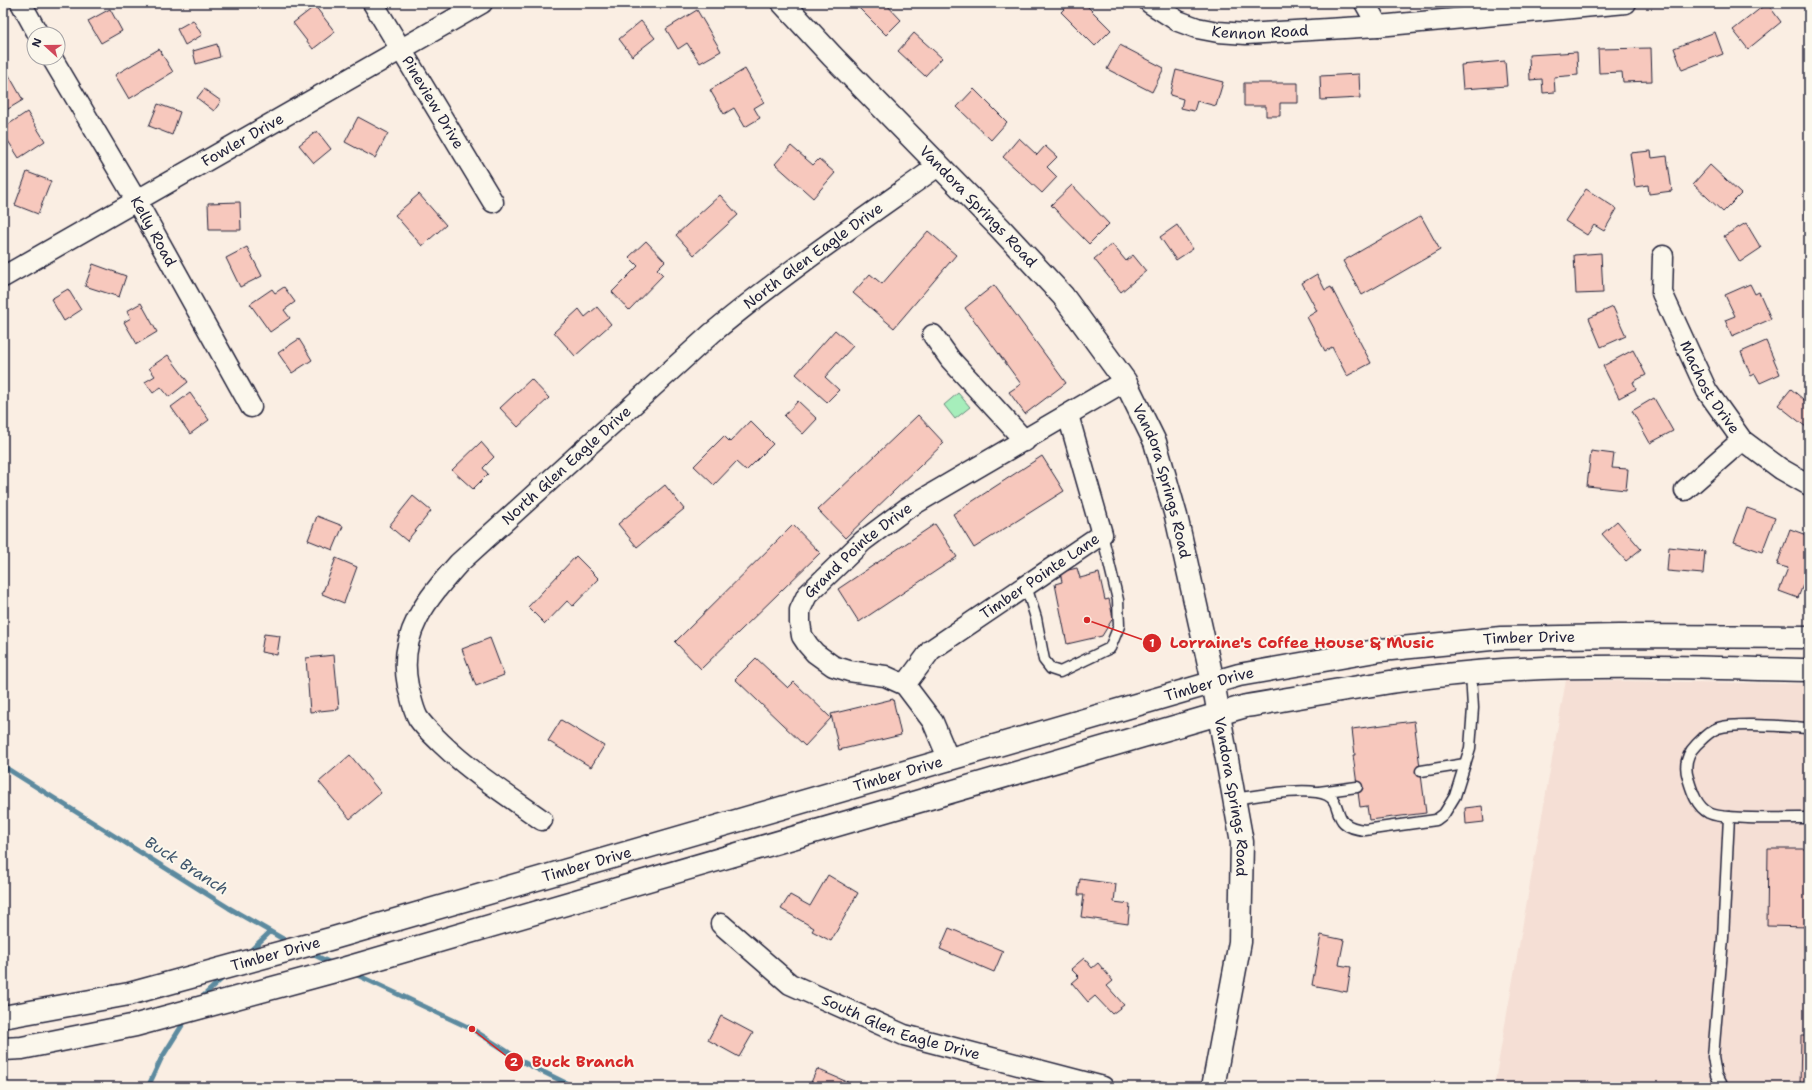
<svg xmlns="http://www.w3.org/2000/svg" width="1812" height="1090" viewBox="0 0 1812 1090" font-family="'Shantell Sans',sans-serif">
	<rect width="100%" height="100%" fill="#faeee3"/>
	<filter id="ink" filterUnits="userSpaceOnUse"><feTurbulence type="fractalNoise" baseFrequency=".025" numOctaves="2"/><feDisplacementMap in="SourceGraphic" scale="8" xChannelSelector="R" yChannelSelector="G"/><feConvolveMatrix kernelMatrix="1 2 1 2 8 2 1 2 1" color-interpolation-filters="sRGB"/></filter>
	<g filter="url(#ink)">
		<!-- built -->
		<polygon fill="#f5dfd5" points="1566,680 1809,684 1809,1087 1494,1087"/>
		<!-- green -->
		<polygon fill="#a6eebb" stroke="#64887b" points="958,393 970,407 955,419 944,405"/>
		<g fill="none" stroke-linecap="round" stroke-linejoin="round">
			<!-- stream -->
			<g stroke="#5c8a9f" stroke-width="5">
				<polyline points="3,766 229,908 290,943"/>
				<polyline points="308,952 333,964"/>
				<polyline points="248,953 270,932"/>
				<polyline points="353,973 472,1029 525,1063 574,1087"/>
				<polyline points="200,999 225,976"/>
				<polyline points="148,1087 161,1059 186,1019"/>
			</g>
		</g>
		<!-- building -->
		<g fill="#f7c8bd" stroke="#22223b">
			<polygon points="854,3 885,3 901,20 886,35"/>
			<polygon points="1070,3 1084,3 1111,30 1095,46 1061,12"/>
			<polygon points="1767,3 1781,22 1748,49 1733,30"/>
			<polygon points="315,6 335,32 313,49 293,23"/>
			<polygon points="110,9 122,31 101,43 88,21"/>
			<polygon points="697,10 721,51 700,63 687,43 678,49 666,29"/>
			<polygon points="193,20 202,35 185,45 177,29"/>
			<polygon points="641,21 655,38 632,56 619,39"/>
			<polygon points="1715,32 1723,54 1682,70 1674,48"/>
			<polygon points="914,33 942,58 925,76 898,51"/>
			<polygon points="217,44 220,57 196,64 193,51"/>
			<polygon points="1120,45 1164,68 1152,92 1107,69"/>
			<polygon points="1651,48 1652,81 1623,82 1622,72 1599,73 1598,49"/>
			<polygon points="159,49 173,72 129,99 115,75"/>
			<polygon points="1577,52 1578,75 1554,77 1555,92 1543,93 1542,79 1530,80 1529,55"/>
			<polygon points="1505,61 1507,86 1463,89 1461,65"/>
			<polygon points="745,69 764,102 754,108 760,118 745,127 734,108 724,114 710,90"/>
			<polygon points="6,70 23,100 3,112 3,72"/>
			<polygon points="1176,70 1223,82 1216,106 1197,101 1194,111 1181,108 1183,99 1170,95"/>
			<polygon points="1359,74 1360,98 1321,100 1320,76"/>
			<polygon points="1244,83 1298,83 1298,103 1280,103 1280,116 1266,116 1266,106 1244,106"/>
			<polygon points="204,89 221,101 214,111 197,98"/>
			<polygon points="974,89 1007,122 991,140 957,107"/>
			<polygon points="158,104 180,112 172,135 149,126"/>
			<polygon points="27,112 45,141 19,158 3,133 3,128"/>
			<polygon points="358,117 388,133 375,158 345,142"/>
			<polygon points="317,131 331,149 314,163 299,145"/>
			<polygon points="1019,138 1037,155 1045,146 1057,157 1047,167 1057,177 1042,193 1003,157"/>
			<polygon points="791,146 813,165 819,159 835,173 813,198 775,164"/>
			<polygon points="1651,151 1652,158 1667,156 1672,191 1649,194 1648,185 1635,187 1630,153"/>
			<polygon points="1710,165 1741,194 1723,212 1693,184"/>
			<polygon points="27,172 51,181 38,214 15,205"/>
			<polygon points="1072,185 1109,224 1089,244 1051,205"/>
			<polygon points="1586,189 1617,209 1604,231 1594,225 1587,235 1565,221"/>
			<polygon points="419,194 446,225 422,246 395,215"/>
			<polygon points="720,195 738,215 694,255 676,235"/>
			<polygon points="240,202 241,230 209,230 208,203"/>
			<polygon points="1805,209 1809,209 1809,240 1808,241"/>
			<polygon points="1421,216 1440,250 1362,295 1343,261"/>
			<polygon points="1746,223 1761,248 1740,262 1724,236"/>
			<polygon points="1177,225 1193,249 1176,260 1160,237"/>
			<polygon points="928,231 956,255 894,328 853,293 870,274 882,284"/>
			<polygon points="646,241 665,261 657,269 663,275 629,310 612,292 638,266 629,257"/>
			<polygon points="1112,244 1126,261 1133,255 1146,271 1121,292 1094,259"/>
			<polygon points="247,247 262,276 240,287 226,258"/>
			<polygon points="1601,253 1603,293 1576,294 1574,255"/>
			<polygon points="93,264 126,276 119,297 85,286"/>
			<polygon points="1317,274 1325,290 1331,287 1371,363 1347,376 1332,347 1325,351 1307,317 1317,311 1302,283"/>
			<polygon points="1750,284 1755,294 1759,292 1771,319 1732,336 1725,320 1735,316 1725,295"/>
			<polygon points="994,285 1066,383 1025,414 1009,392 1021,384 965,308"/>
			<polygon points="284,287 295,302 284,310 290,318 270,332 250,304 272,289 275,293"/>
			<polygon points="68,289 81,310 64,321 51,299"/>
			<polygon points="141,303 157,332 137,344 124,322 131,318 127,311"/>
			<polygon points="597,307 611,324 575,356 554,332 579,309 585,317"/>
			<polygon points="1613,307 1626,336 1601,347 1589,318"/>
			<polygon points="835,330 853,346 825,377 839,390 827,402 796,374"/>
			<polygon points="299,339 312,360 292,373 278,353"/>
			<polygon points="1766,341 1780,374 1760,383 1755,374 1751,376 1741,352"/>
			<polygon points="1633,350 1646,375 1633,382 1636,389 1619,398 1603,366"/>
			<polygon points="168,355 188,382 169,397 161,387 153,393 145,382 155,376 149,368"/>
			<polygon points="531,379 549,398 518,427 500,408"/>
			<polygon points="1791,389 1809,404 1809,424 1806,427 1778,405"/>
			<polygon points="190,393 209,420 190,434 171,407"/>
			<polygon points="1654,398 1673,431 1650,443 1632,411"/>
			<polygon points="798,401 817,419 803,434 784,416"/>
			<polygon points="918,415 944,443 845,538 818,510"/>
			<polygon points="750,421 773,444 746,471 736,462 714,485 694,466 724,436 730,442"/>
			<polygon points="481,442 494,457 483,468 488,474 473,489 452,470"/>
			<polygon points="1591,451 1614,454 1612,468 1628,469 1626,490 1587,486"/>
			<polygon points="1042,456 1064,491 974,548 953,514"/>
			<polygon points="665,485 684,509 637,547 618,524"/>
			<polygon points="413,496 431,511 407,541 389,526"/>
			<polygon points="1747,508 1775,518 1762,552 1734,542"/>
			<polygon points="317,516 343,526 333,550 308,540"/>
			<polygon points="1617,521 1641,549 1626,561 1602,534"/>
			<polygon points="935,524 957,557 859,622 838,589"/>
			<polygon points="793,525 820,553 701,669 675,642"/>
			<polygon points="1790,529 1809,536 1809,569 1798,598 1779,591 1788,568 1777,565"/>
			<polygon points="1669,547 1705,551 1703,574 1667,571"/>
			<polygon points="576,556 599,579 573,606 567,601 545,624 528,607"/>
			<polygon points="336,558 357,567 344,603 322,594"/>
			<polygon points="1077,568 1080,578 1099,573 1105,600 1109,599 1113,618 1102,636 1067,644 1055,584 1062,582 1060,572"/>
			<polygon points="264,634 280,636 277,655 261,652"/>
			<polygon points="490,638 504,675 476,686 462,649"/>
			<polygon points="334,655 339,709 310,712 306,658"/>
			<polygon points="756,658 788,688 794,682 831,718 805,746 735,679"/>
			<polygon points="893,699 901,735 839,750 831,714"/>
			<polygon points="561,720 604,746 591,767 548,741"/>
			<polygon points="1414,721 1426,813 1369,820 1367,806 1360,807 1353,755 1355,755 1352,729"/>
			<polygon points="350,755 381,793 350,819 319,782"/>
			<polygon points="1482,806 1484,822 1466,824 1465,808"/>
			<polygon points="1768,849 1809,849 1809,927 1767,926"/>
			<polygon points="828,875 858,893 831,941 812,931 814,928 781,909 790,895 810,906"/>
			<polygon points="1080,879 1116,884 1114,902 1130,904 1128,924 1081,917 1084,895 1078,895"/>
			<polygon points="949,928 1003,951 994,972 940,949"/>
			<polygon points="1321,935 1344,940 1339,965 1351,967 1347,992 1312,985"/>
			<polygon points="1084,958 1092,968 1098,963 1113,981 1107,986 1124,1005 1112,1014 1095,996 1088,1002 1072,983 1079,977 1071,969"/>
			<polygon points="721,1016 753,1033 739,1057 708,1040"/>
			<polygon points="1801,1036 1809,1036 1809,1087 1800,1087"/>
			<polygon points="817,1069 859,1087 809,1087"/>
		</g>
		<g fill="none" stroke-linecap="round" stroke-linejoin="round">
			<!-- lane casing -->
			<g stroke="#22223b" stroke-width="13">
				<g id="lane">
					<polyline points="1026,586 1036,618 1044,660 1051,669 1060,672 1110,648 1119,626 1118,600 1102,534"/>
					<path d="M 1809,728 C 1786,727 1739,722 1718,728 C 1709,731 1702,739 1696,745 C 1687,754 1684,765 1688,778 C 1692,791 1696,806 1709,813 C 1721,820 1791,818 1809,818"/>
					<polyline points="1421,771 1465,764"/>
					<polyline points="1319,792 1357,787"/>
					<path d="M 1234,799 C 1256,796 1308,786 1327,795 C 1345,804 1329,827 1365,830 L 1436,820 L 1444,814 L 1455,796 L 1470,748 L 1473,708 L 1471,673"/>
					<polyline points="1722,1087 1716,1075 1713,1057 1723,938 1729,817"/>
				</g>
			</g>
			<!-- street casing -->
			<g stroke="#22223b" stroke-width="23">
				<g id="street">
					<polyline points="21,3 38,34"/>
					<path id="s1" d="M 373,3 L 493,202"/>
					<path id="s2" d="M 1150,3 L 1178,21 L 1197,28 L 1218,32 L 1246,34 L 1378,26 L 1626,3"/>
					<polyline points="1365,3 1378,26"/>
					<path id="s3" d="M 52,58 L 136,200 L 251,407"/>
					<path id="s4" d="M 1663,256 L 1662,293 L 1707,391 L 1742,440 L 1781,469 L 1809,485"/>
					<path id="s5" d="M 3,277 L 482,3"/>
					<polyline points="933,335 950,359 1025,441"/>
					<polyline points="1685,490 1742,440"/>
					<path id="s6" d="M 905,685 L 931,650 L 1102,534 L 1068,415"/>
					<path id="s7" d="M 949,760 L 933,722 L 905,685 L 885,676 L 849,671 L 833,666 L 815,653 L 808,645 L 802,636 L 800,623 L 800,610 L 807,595 L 863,541 L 906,509 L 1125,381"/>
					<path id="s8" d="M 542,820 C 507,795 471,772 441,743 C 433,735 424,727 418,718 C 413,709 411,697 408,686 C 397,634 427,599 459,563 L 712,333 C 784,273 862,220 938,166"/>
					<path id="s9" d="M 721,924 L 790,984 L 904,1035 L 1103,1087"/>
				</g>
			</g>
			<!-- secondary casing -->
			<g stroke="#22223b" stroke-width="25">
				<g id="secondary">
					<path id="s10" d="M 783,3 L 832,56 L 1000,228 L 1063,296 L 1125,381 L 1155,442 L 1176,516 L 1213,682 L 1242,842 L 1240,942 L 1213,1087"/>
					<path id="s11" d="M 3,1017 L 129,994 L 330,939 L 1239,675 L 1381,650 L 1501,638 L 1619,636 L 1809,637"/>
					<path d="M 3,1049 L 22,1048 L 136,1025 L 339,970 L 1246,706 C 1331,692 1417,675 1503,670 C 1605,664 1707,668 1809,670"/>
				</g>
			</g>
			<!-- lane -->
			<use href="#lane" stroke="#fbf7ec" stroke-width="10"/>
			<!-- street -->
			<use href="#street" stroke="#fbf7ec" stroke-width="20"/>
			<!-- secondary -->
			<use href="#secondary" stroke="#fbf7ec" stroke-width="22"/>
		</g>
	</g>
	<g text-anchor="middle" stroke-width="4" stroke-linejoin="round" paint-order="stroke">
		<!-- street labels -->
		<g font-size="15" fill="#22223b" stroke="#fbf7ec">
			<text dy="5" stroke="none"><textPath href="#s2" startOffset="117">Kennon Road</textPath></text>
			<text dy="5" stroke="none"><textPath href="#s1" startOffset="116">Pineview Drive</textPath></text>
			<text dy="5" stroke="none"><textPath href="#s5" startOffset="276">Fowler Drive</textPath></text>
			<text dy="5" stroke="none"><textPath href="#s10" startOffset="282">Vandora Springs Road</textPath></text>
			<text dy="5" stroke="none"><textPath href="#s3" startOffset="201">Kelly Road</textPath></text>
			<text dy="5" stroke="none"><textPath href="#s8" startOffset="803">North Glen Eagle Drive</textPath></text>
			<text dy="5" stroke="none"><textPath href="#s4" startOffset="143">Machost Drive</textPath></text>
			<text dy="5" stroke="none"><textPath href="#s8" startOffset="479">North Glen Eagle Drive</textPath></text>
			<text dy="5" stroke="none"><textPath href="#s10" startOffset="618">Vandora Springs Road</textPath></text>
			<text dy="5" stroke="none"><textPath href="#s7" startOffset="317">Grand Pointe Drive</textPath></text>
			<text dy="5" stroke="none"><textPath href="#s6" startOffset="175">Timber Pointe Lane</textPath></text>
			<text dy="5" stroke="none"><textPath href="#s11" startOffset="1576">Timber Drive</textPath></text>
			<text dy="5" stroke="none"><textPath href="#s11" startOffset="1252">Timber Drive</textPath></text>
			<text dy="5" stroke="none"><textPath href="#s11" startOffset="928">Timber Drive</textPath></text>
			<text dy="5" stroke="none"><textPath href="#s10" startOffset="942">Vandora Springs Road</textPath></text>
			<text dy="5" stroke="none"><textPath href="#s11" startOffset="604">Timber Drive</textPath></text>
			<text dy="5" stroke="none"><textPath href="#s11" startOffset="280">Timber Drive</textPath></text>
			<text dy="5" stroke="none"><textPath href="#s9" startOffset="211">South Glen Eagle Drive</textPath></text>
		</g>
		<!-- water labels -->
		<g font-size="16" font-style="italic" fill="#3f566d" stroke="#fbf7ec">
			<text transform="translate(187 865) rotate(32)" y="6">Buck Branch</text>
		</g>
	</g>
	<!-- callouts -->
	<path fill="none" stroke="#d62828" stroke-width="1.5" d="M1087 620L1152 643M472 1029L514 1062"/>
	<g fill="#d62828" stroke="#fbf7ec" stroke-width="1.5">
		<circle cx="1087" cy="620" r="4"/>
		<circle cx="472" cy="1029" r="4"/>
		<circle cx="1152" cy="643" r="10"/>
		<circle cx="514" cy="1062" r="10"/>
	</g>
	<g font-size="12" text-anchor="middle" font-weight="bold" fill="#fff">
		<text x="1152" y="647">1</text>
		<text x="514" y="1066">2</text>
	</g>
	<g font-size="16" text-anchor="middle" font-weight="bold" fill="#d62828" stroke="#fbf7ec" stroke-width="4" stroke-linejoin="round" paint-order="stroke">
		<text x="1302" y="648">Lorraine's Coffee House &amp; Music</text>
		<text x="583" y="1067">Buck Branch</text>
	</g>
	<!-- margin -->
	<rect width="1812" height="1090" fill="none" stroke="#fbf7ec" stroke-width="16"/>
	<rect x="8" y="8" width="1796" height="1074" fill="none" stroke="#22223b" stroke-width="1.5" filter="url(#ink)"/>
	<!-- north arrow -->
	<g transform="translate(46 46) rotate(291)"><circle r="19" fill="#fbf7ec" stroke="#a4a2a5"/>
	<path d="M0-3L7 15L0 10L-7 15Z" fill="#d1495b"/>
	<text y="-6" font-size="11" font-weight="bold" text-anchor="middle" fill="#22223b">N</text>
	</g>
</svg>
